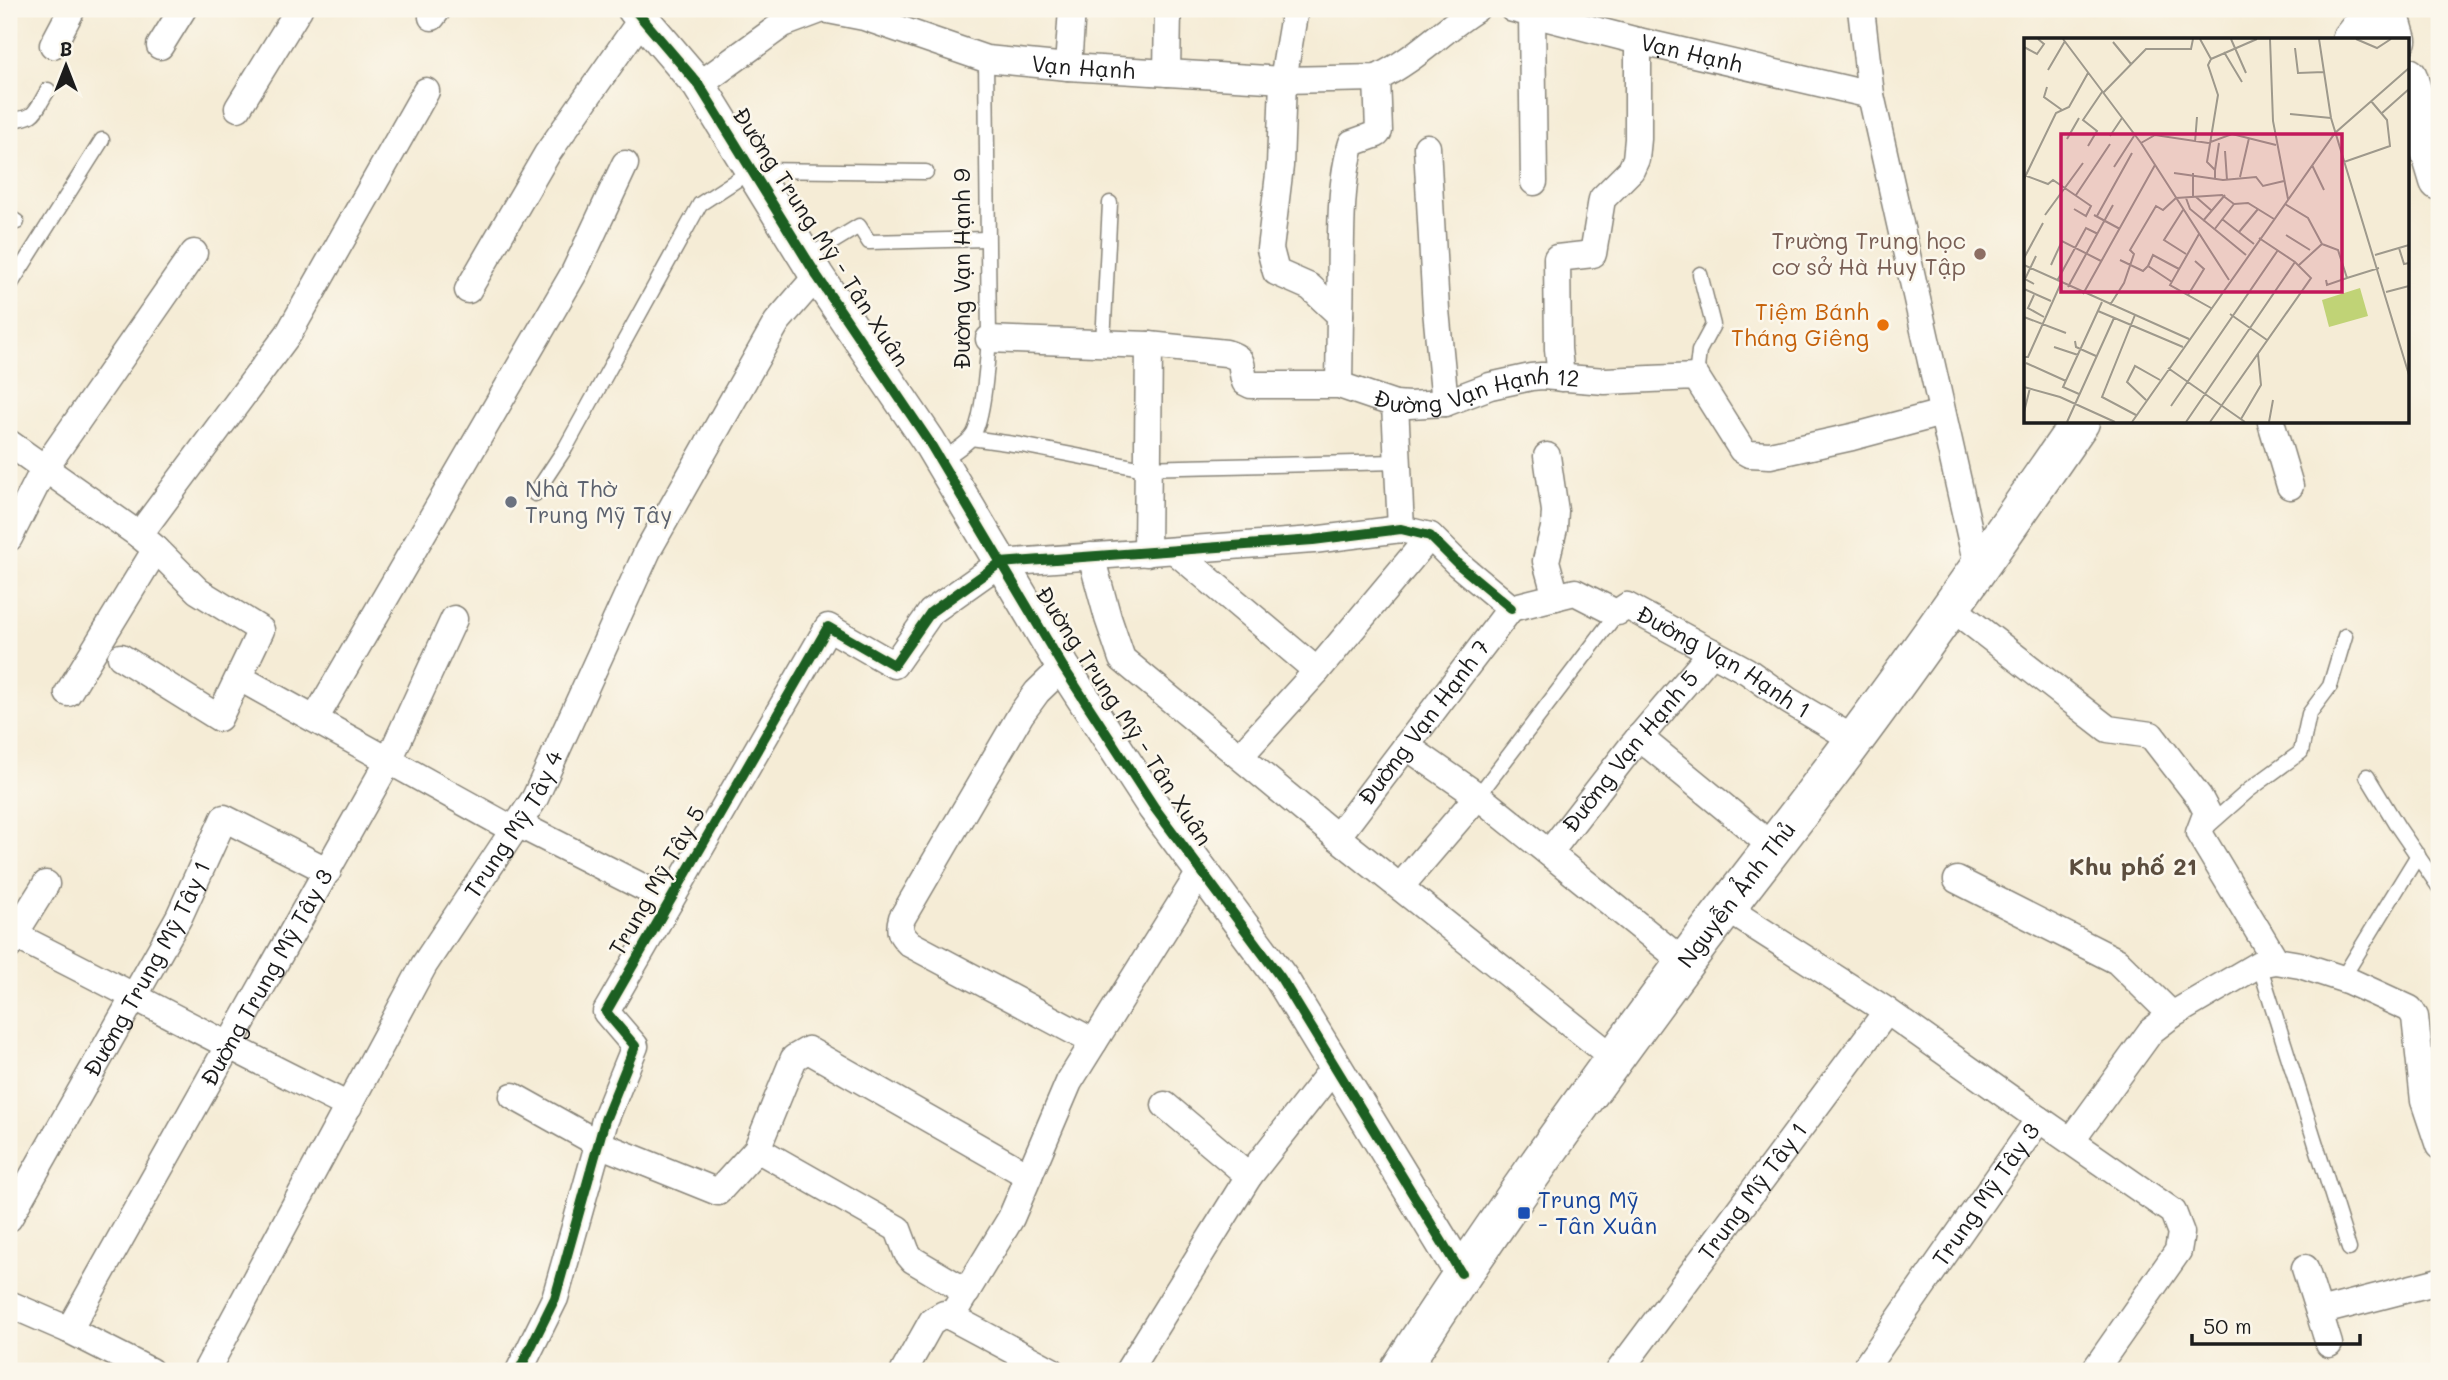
<svg xmlns="http://www.w3.org/2000/svg" width="2448" height="1380" viewBox="0 0 2448 1380" font-family="Mali,sans-serif">
	<rect width="100%" height="100%" fill="#fbf7ec"/>
	<filter id="ink" filterUnits="userSpaceOnUse"><feTurbulence type="fractalNoise" baseFrequency=".0143" numOctaves="2"/><feDisplacementMap in="SourceGraphic" scale="14" xChannelSelector="R" yChannelSelector="G"/><feConvolveMatrix kernelMatrix="1 2 1 2 8 2 1 2 1" color-interpolation-filters="sRGB"/></filter>
	<filter id="wash" filterUnits="userSpaceOnUse"><feTurbulence type="fractalNoise" baseFrequency=".00686" numOctaves="4" result="noise"/><feDisplacementMap in="SourceGraphic" scale="28" xChannelSelector="R" yChannelSelector="G"/><feGaussianBlur stdDeviation="1.57" result="paint"/><feColorMatrix in="noise" values="0 0 0 0 0 0 0 0 0 0 0 0 0 0 0 0 0 1.4 0 .05"/><feComposite in="paint" operator="in"/></filter>
	<g filter="url(#wash)">
		<rect width="100%" height="100%" fill="#f5ecd6"/>
	</g>
	<g filter="url(#ink)">
		<g fill="none" stroke-linecap="round" stroke-linejoin="round">
			<!-- service casing -->
			<g stroke="#888479" stroke-width="17">
				<g id="service">
					<path d="M 9,119 C 36,120 35,111 48,90"/>
					<polyline points="9,217 17,222"/>
					<polyline points="806,258 859,226 869,242 987,239"/>
					<polyline points="9,287 102,140"/>
					<polyline points="1103,343 1110,203"/>
					<polyline points="1696,377 1699,351 1713,325 1700,274"/>
					<polyline points="971,438 1021,445 1139,468 1398,462"/>
					<path d="M 940,461 C 950,454 963,447 971,438 C 984,423 987,360 989,339 L 986,59"/>
					<polyline points="535,494 566,447 700,204 752,170 926,172"/>
					<polyline points="2367,776 2398,827 2439,887"/>
					<polyline points="1478,796 1618,612"/>
					<polyline points="2206,828 2249,790 2301,752 2309,714 2330,686 2345,636"/>
					<polyline points="2259,964 2349,1249"/>
					<polyline points="2342,979 2418,855"/>
				</g>
			</g>
			<!-- minor casing -->
			<g stroke="#888479" stroke-width="29">
				<g id="minor">
					<polyline points="1295,9 1283,80 1280,166 1270,249 1276,272 1310,287 1340,315 1339,385"/>
					<path id="s1" d="M 1513,9 L 1638,41 L 1871,95"/>
					<polyline points="1861,9 1871,95 1978,570"/>
					<polyline points="1532,14 1534,182"/>
					<polyline points="432,17 438,9"/>
					<polyline points="53,45 72,9"/>
					<polyline points="160,46 183,9"/>
					<polyline points="1068,67 1072,9"/>
					<polyline points="1167,73 1168,9"/>
					<path id="s2" d="M 699,85 L 783,24 L 823,9 L 864,17 L 986,59 L 1068,67 L 1283,80 L 1377,78 C 1414,61 1442,30 1476,9"/>
					<polyline points="238,108 299,9"/>
					<polyline points="1427,147 1436,310 1445,403"/>
					<polyline points="468,290 547,154 641,20"/>
					<path d="M 1340,315 C 1342,264 1337,190 1352,143 L 1377,134 L 1379,131 L 1377,78"/>
					<path id="s3" d="M 989,339 L 1149,345 L 1226,353 C 1247,359 1239,365 1245,382 L 1251,385 L 1339,385 L 1395,404 L 1409,405 L 1445,403 L 1490,386 L 1531,377 L 1542,376 L 1605,381 L 1696,377 L 1742,450 L 1749,454 L 1770,455 L 1852,437 L 1942,413"/>
					<polyline points="1561,378 1558,349 1557,258 1593,254 1602,199 1631,170 1636,159 1638,139 1638,41"/>
					<polyline points="1395,404 1401,529"/>
					<polyline points="2271,422 2290,486"/>
					<polyline points="9,443 139,535 156,549 198,591 261,630 219,718 121,657"/>
					<polyline points="1547,456 1555,511 1554,528 1546,561 1556,597"/>
					<polyline points="139,535 289,333 426,91"/>
					<polyline points="9,538 44,469 194,253"/>
					<polyline points="1175,551 1317,671"/>
					<polyline points="1147,553 1149,345"/>
					<polyline points="1091,556 1108,618 1122,659 1337,837 1615,1059"/>
					<polyline points="1951,607 2108,729 2151,735 2199,797 2207,812 2199,833 2276,961"/>
					<path id="s4" d="M 1511,608 L 1575,592 L 1614,612 L 1618,612 L 1627,606 L 1747,671 L 1789,701 L 1855,740"/>
					<path d="M 1063,667 L 1037,692 L 1021,714 L 902,918 C 898,931 901,935 910,944 L 1094,1042"/>
					<polyline points="240,678 514,830"/>
					<polyline points="68,693 156,549"/>
					<polyline points="315,719 574,273 625,164"/>
					<polyline points="1639,737 1773,847"/>
					<polyline points="1406,746 1478,796 1685,963"/>
					<polyline points="1240,756 1317,671 1430,536"/>
					<polyline points="518,824 670,901"/>
					<path id="s5" d="M 1337,837 L 1511,608"/>
					<path id="s6" d="M 1549,853 L 1632,746 L 1712,652"/>
					<polyline points="1957,880 2117,961 2172,1015"/>
					<polyline points="1400,887 1478,796"/>
					<polyline points="1726,908 1887,1011 2039,1119"/>
					<polyline points="14,935 46,884"/>
					<path d="M 9,946 L 14,935 C 126,991 236,1051 349,1106"/>
					<polyline points="513,1096 599,1144 718,1192 757,1149 794,1058 808,1050 1029,1176"/>
					<polyline points="2072,1140 2151,1031 2172,1015 2259,964 2276,961 2300,965 2349,981 2410,1009 2415,1017 2424,1101 2439,1146"/>
					<polyline points="757,1149 898,1229 907,1253 913,1260 967,1292"/>
					<polyline points="1249,1176 1336,1065"/>
					<path id="s7" d="M 9,1218 L 179,917 L 224,818 L 328,871"/>
					<polyline points="2305,1268 2319,1312 2439,1281"/>
					<polyline points="9,1304 69,1330 150,1371"/>
					<polyline points="2319,1312 2329,1344"/>
					<path id="s8" d="M 69,1330 L 389,760 L 454,619"/>
					<path id="s9" d="M 206,1371 L 424,965 L 535,798 L 648,550 L 777,322 L 817,276"/>
					<polyline points="519,1371 555,1298 605,1120 635,1046 606,1012 828,627 894,665 931,612 1000,563 1313,540 1401,529 1430,536 1458,564 1511,608"/>
					<polyline points="904,1371 932,1321 944,1314 951,1317"/>
					<polyline points="1052,1371 951,1317 1011,1218 1069,1082 1201,871"/>
					<polyline points="1128,1371 1249,1176 1165,1105"/>
					<path id="s10" d="M 1619,1371 L 1887,1011"/>
					<path id="s11" d="M 1863,1371 L 2039,1119 L 2173,1212 L 2181,1233 L 2178,1251 L 2094,1371"/>
				</g>
			</g>
			<!-- tertiary casing -->
			<g stroke="#888479" stroke-width="36">
				<polyline id="tertiary" points="634,9 699,85 817,276 928,440 1063,667 1154,807 1281,978 1461,1273"/>
			</g>
			<!-- secondary casing -->
			<g stroke="#888479" stroke-width="41">
				<g id="secondary">
					<polyline points="2351,40 2375,9"/>
					<path id="s12" d="M 1399,1371 C 1488,1231 1586,1096 1685,962 C 1741,887 1800,814 1856,738 C 1933,634 2007,528 2080,422"/>
				</g>
			</g>
			<!-- primary casing -->
			<g stroke="#888479" stroke-width="41">
				<g id="primary">
					<polyline points="2388,9 2397,40"/>
					<polyline points="2408,77 2439,181"/>
				</g>
			</g>
			<!-- service -->
			<use href="#service" stroke="#fff" stroke-width="14"/>
			<!-- minor -->
			<use href="#minor" stroke="#fff" stroke-width="26"/>
			<!-- tertiary -->
			<use href="#tertiary" stroke="#fff" stroke-width="33"/>
			<!-- secondary -->
			<use href="#secondary" stroke="#fff" stroke-width="38"/>
			<!-- primary -->
			<use href="#primary" stroke="#fff" stroke-width="38"/>
			<!-- cycleway casing -->
			<g stroke="#fbf7ec" stroke-width="15">
				<g id="cycleway">
					<polyline points="634,9 699,85 817,276 928,440 1063,667 1154,807 1281,978 1461,1273"/>
					<polyline points="519,1371 555,1298 605,1120 635,1046 606,1012 828,627 894,665 931,612 1000,563 1313,540 1401,529 1430,536 1458,564 1511,608"/>
				</g>
			</g>
			<!-- cycleway -->
			<use href="#cycleway" stroke="#1b5e20" stroke-width="10"/>
		</g>
	</g>
	<!-- markers -->
	<circle fill="#8d6e63" stroke="#fbf7ec" stroke-width="2.5" cx="1980" cy="254" r="7"/>
	<circle fill="#e8710a" stroke="#fbf7ec" stroke-width="2.5" cx="1883" cy="325" r="7"/>
	<circle fill="#6b7280" stroke="#fbf7ec" stroke-width="2.5" cx="511" cy="502" r="7"/>
	<rect fill="#1a4fb4" stroke="#fbf7ec" stroke-width="2.5" x="1517" y="1206" width="14" height="14" rx="3.5"/>
	<g text-anchor="middle" stroke-width="5" stroke-linejoin="round" paint-order="stroke">
		<!-- street labels -->
		<g font-size="23" fill="#1c1c1c" stroke="#fbf7ec">
			<text dy="8" stroke="none"><textPath href="#s1" startOffset="184">Vạn Hạnh</textPath></text>
			<text dy="8" stroke="none"><textPath href="#s2" startOffset="415">Vạn Hạnh</textPath></text>
			<text transform="translate(821 237) rotate(57)" y="8">Đường Trung Mỹ - Tân Xuân</text>
			<text transform="translate(962 269) rotate(-90)" y="8">Đường Vạn Hạnh 9</text>
			<text dy="8" stroke="none"><textPath href="#s3" startOffset="513">Đường Vạn Hạnh 12</textPath></text>
			<text dy="8" stroke="none"><textPath href="#s4" startOffset="236">Đường Vạn Hạnh 1</textPath></text>
			<text transform="translate(1124 716) rotate(57)" y="8">Đường Trung Mỹ - Tân Xuân</text>
			<text dy="8" stroke="none"><textPath href="#s5" startOffset="144">Đường Vạn Hạnh 7</textPath></text>
			<text dy="8" stroke="none"><textPath href="#s6" startOffset="130">Đường Vạn Hạnh 5</textPath></text>
			<text dy="8" stroke="none"><textPath href="#s9" startOffset="628">Trung Mỹ Tây 4</textPath></text>
			<text transform="translate(657 881) rotate(-60)" y="8">Trung Mỹ Tây 5</text>
			<text dy="8" stroke="none"><textPath href="#s12" startOffset="584">Nguyễn Ảnh Thủ</textPath></text>
			<text dy="8" stroke="none"><textPath href="#s7" startOffset="285">Đường Trung Mỹ Tây 1</textPath></text>
			<text dy="8" stroke="none"><textPath href="#s8" startOffset="404">Đường Trung Mỹ Tây 3</textPath></text>
			<text dy="8" stroke="none"><textPath href="#s10" startOffset="224">Trung Mỹ Tây 1</textPath></text>
			<text dy="8" stroke="none"><textPath href="#s11" startOffset="215">Trung Mỹ Tây 3</textPath></text>
		</g>
		<!-- education labels -->
		<g font-size="23" fill="#785e54" stroke="#fbf7ec" text-anchor="end">
			<text x="1966" y="249">Trường Trung học<tspan x="1966" dy="26">cơ sở Hà Huy Tập</tspan></text>
		</g>
		<!-- food labels -->
		<g font-size="23" fill="#c56008" stroke="#fbf7ec" text-anchor="end">
			<text x="1869" y="320">Tiệm Bánh<tspan x="1869" dy="26">Tháng Giêng</tspan></text>
		</g>
		<!-- worship labels -->
		<g font-size="23" fill="#5b616d" stroke="#fbf7ec" text-anchor="start">
			<text x="525" y="497">Nhà Thờ<tspan x="525" dy="26">Trung Mỹ Tây</tspan></text>
		</g>
		<!-- transit labels -->
		<g font-size="23" fill="#164399" stroke="#fbf7ec" text-anchor="start">
			<text x="1538" y="1208">Trung Mỹ<tspan x="1538" dy="26">- Tân Xuân</tspan></text>
		</g>
		<!-- neighbourhood labels -->
		<g font-size="24" font-weight="bold" fill="#5b4d3e" stroke="#fbf7ec">
			<text x="2133" y="875">Khu phố 21</text>
		</g>
	</g>
	<!-- overview -->
	<g transform="translate(2024 38)">
		<rect width="385" height="385" fill="#f5ecd6"/>
		<path d="M 336,250 L 344,278 L 305,289 L 298,262 Z" fill="#c0d376"/>
		<path fill="none" stroke="#9e998c" stroke-width="2" d="M 39,1 L 117,105 L 205,242M 176,1 L 187,21M 207,1 L 222,35M 246,1 L 249,83 L 264,161M 295,1 L 307,80 L 385,337M 332,1 L 353,10 L 367,1M 89,4 L 107,26M 0,9 L 13,16 L 20,6 L 14,1M 271,10 L 274,35 L 300,34M 200,14 L 218,44M 187,21 L 184,27 L 194,57 L 183,124 L 191,132 L 191,140M 187,21 L 233,1M 24,32 L 41,3M 23,49 L 20,59 L 38,72M 79,55 L 122,11 L 167,11 L 169,1M 358,75 L 385,51M 266,76 L 307,80M 86,98 L 98,80M 43,101 L 55,80M 171,104 L 173,79M 117,105 L 131,97 L 184,105 L 208,96 L 252,107M 64,108 L 73,93 L 59,82 L 78,54M 201,113 L 203,142M 320,124 L 366,108 L 363,82 L 347,63M 288,127 L 300,152M 90,129 L 110,98M 191,132 L 195,105M 150,135 L 199,142 L 232,139 L 239,148 L 260,143M 0,137 L 24,146 L 29,142 L 67,168 L 62,178 L 50,171M 216,139 L 225,100M 0,141 L 32,75 L 45,69 L 64,35M 52,157 L 86,106M 169,159 L 169,135M 172,159 L 188,173M 162,160 L 166,171 L 222,217M 210,166 L 224,165 L 250,181M 261,166 L 284,180 L 298,206M 159,172 L 140,202 L 162,216M 21,177 L 59,125M 70,177 L 96,191M 73,178 L 108,115M 198,181 L 230,206M 179,183 L 201,157M 190,192 L 210,166M 215,194 L 234,171M 175,196 L 146,247 L 187,270M 262,197 L 286,212M 235,200 L 271,224M 375,210 L 380,226 L 385,225M 351,217 L 385,207M 0,220 L 19,185M 96,222 L 119,233 L 124,228M 0,227 L 165,301M 27,227 L 38,203 L 77,223M 275,227 L 298,206 L 314,212 L 323,240 L 355,230M 124,228 L 129,217 L 155,231M 124,228 L 148,244M 302,242 L 303,247 L 323,240M 33,243 L 62,190 L 74,196M 10,246 L 1,241 L 12,218M 44,249 L 89,167M 0,251 L 27,263M 362,254 L 385,248M 59,256 L 131,127M 10,257 L 4,270 L 20,279M 164,257 L 180,231 L 171,223M 86,267 L 100,245 L 110,216 L 106,212 L 132,168 L 139,172 L 152,160 L 198,157 L 210,166M 74,273 L 159,309M 206,276 L 243,302M 111,277 L 78,359 L 112,377M 0,279 L 42,295M 51,303 L 52,309 L 72,318M 30,309 L 54,317M 0,319 L 4,319 L 37,245M 2,325 L 42,343M 144,330 L 221,384M 0,349 L 36,359 L 91,384M 55,356 L 39,349 L 78,264M 122,362 L 103,344 L 111,328 L 136,342M 147,368 L 254,212M 0,374 L 6,350M 217,381 L 237,347 L 234,316M 43,384 L 90,280M 108,384 L 311,95 L 385,30M 162,384 L 271,224 L 287,240 L 186,384M 245,384 L 249,362"/>
		<path fill="#c2185b" fill-opacity="0.15" stroke="#c2185b" stroke-width="3.5" d="M 37,96 L 318,96 L 318,254 L 37,254 Z"/>
		<rect width="385" height="385" fill="none" stroke="#1c1c1c" stroke-width="3.5"/>
	</g>
	<!-- margin -->
	<rect width="2448" height="1380" fill="none" stroke="#fbf7ec" stroke-width="35"/>
	<!-- north arrow -->
	<g transform="translate(66 66)" stroke="#fbf7ec" stroke-width="5" paint-order="stroke">
	<path d="M0-5L12 26L0 18L-12 26Z" fill="#1c1c1c"/>
	<text y="-10" font-size="19" font-weight="bold" text-anchor="middle" fill="#1c1c1c">B</text>
	</g>
	<!-- scale -->
	<path d="M2192 1334v10h168v-10" fill="none" stroke="#1c1c1c" stroke-width="3.5"/>
	<text x="2203" y="1334" font-size="21" fill="#1c1c1c" stroke="#fbf7ec" stroke-width="5" paint-order="stroke">50 m</text>
</svg>
